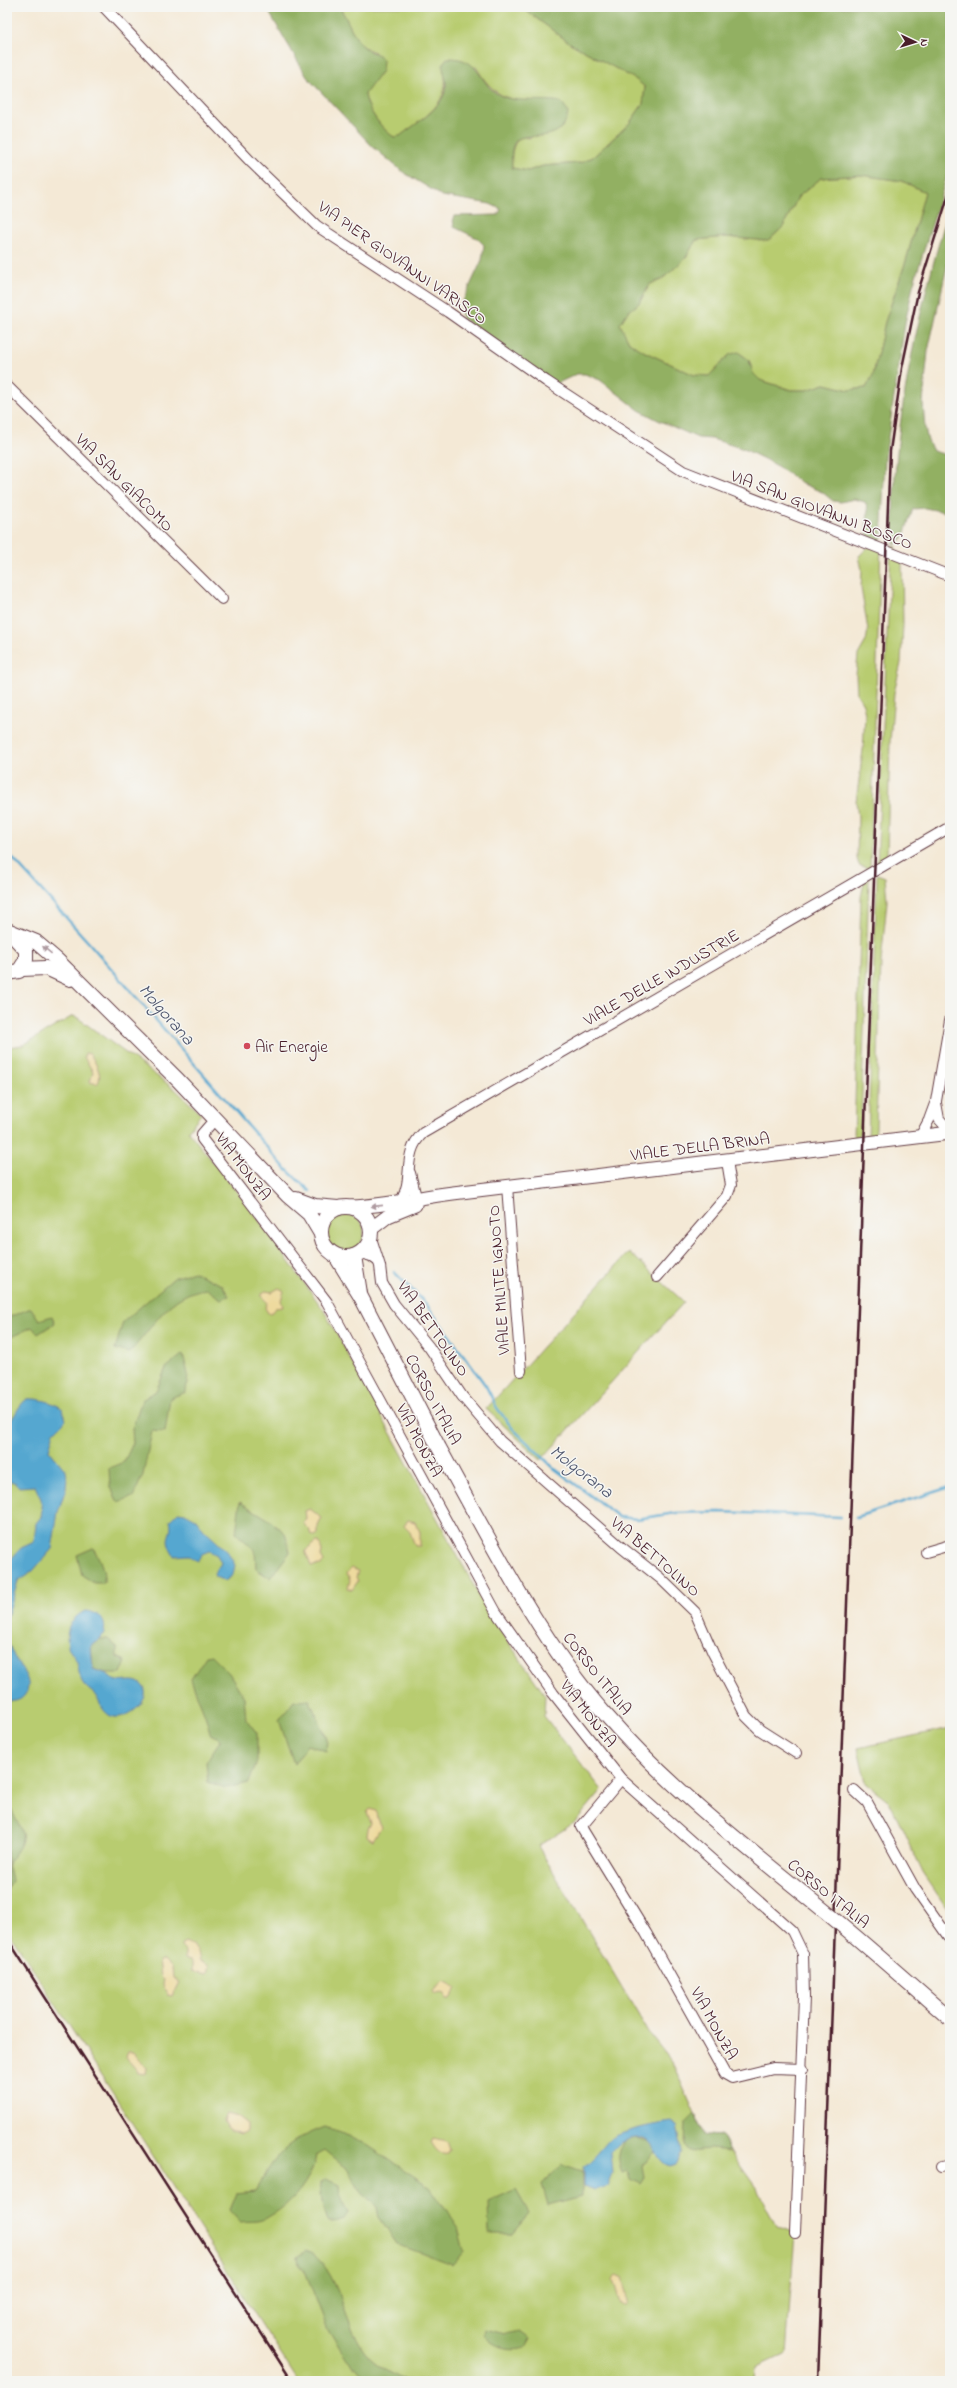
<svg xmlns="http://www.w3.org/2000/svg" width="957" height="2388" viewBox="0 0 957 2388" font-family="'Indie Flower',sans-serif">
	<rect width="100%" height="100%" fill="#f6f6f2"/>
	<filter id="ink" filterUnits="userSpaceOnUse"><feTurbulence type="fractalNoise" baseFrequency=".025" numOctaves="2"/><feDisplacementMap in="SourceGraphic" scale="8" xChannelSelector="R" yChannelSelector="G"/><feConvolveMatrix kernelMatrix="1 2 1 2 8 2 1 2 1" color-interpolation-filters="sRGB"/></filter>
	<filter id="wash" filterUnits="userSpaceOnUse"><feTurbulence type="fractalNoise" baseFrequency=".012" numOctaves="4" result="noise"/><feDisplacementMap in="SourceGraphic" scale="16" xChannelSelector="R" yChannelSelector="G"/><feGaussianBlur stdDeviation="0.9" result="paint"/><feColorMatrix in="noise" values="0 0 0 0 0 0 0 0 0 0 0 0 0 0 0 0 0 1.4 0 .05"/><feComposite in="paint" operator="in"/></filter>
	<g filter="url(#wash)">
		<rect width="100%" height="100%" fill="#f4e9d6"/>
		<!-- green -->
		<g fill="#b8cc70" stroke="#81764e">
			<path d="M 339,7 L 521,7 L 570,43 L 635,79 L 645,87 L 643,104 L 629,124 L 593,157 L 580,163 L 543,166 L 528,171 L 512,168 C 511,157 511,144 521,137 L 531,138 L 534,102 C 503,101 491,92 476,67 L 443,69 C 454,102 423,118 400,136 L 394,137 C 382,130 366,108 365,94 L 377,76 L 375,52 C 353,46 351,23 339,7 Z"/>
			<polygon points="861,175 902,181 925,192 906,261 885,322 873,375 866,388 849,390 825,384 807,390 791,390 760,380 753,373 749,360 738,352 729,355 709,376 694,375 645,352 629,342 619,324 627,313 639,303 650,284 661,280 685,259 696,240 726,237 768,241 783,227 798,197 821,178"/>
			<polygon points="881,544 870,869 859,865 857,859 858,817 856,802 863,750 865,714 863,704 857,694 856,675 858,655 866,641 868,630 861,588 862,570 859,556 867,548"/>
			<polygon points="891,546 896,546 895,554 902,562 903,625 901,663 894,693 890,742 887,856 885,860 877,865"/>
			<polygon points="877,874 885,877 887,901 881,962 876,1128 875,1136 868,1138"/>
			<polygon points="869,877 861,1126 860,1135 854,1138 861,897 864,883"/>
			<polygon points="73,1016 78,1018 176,1090 201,1114 188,1131 250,1208 323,1309 491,1617 545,1695 544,1716 602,1790 574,1823 538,1846 649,2033 672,2062 704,2135 722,2136 732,2154 757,2189 776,2226 795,2233 786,2354 756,2368 755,2381 298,2381 7,1929 7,1047 23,1045"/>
			<circle cx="345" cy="1232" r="19"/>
			<polygon points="629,1252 684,1302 541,1460 486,1409"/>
			<polygon points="950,1728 950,1913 923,1873 889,1801 866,1783 858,1748"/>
		</g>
		<!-- forest -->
		<g fill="#92b062" stroke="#6e6846" fill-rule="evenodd">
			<path d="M 266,7 L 339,7 C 349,20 352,37 366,49 C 372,54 379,52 383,60 L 382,71 L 365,94 C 366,108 382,130 394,137 L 400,136 C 416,123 443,109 446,87 C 447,78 442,71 443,63 L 447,58 C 484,57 477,87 504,97 C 519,103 554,98 562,103 C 565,106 567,110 568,114 C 561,147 524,130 516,141 C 510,147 512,160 512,168 L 528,171 L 543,166 L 580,163 L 593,157 L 629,124 L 643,104 L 645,87 L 635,79 L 570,43 L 521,7 L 950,7 L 950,166 L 913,286 L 905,323 L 885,458 L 881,544 C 853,532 875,519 865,502 L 854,499 L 841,502 L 833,501 L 822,492 L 803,484 L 774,464 L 744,449 L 712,439 L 698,438 L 658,420 L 639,410 L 600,380 L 585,374 L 577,374 L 558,383 L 546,381 L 462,318 L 461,305 L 482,260 L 484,245 L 477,238 L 454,227 L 453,218 L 454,216 L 498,215 L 501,209 L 490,204 L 442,196 L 403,172 L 372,146 L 307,77 ZM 861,175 L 902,181 L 925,192 L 906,261 L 885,322 L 873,375 L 866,388 L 849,390 L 825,384 L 807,390 L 791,390 L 760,380 L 753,373 L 749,360 L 738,352 L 729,355 L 709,376 L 694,375 L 645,352 L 629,342 L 620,324 L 627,313 L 639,303 L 650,284 L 661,280 L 685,259 L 696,240 L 726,237 L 768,241 L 783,227 L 798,197 L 821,178 Z"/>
			<path d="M 950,205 L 950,253 L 928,351 L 923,403 L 925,428 L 928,441 L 933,451 L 950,456 L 950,513 L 925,508 L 913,509 L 903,538 L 895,545 L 893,540 C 892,424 917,315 950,205 Z"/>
			<path d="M 194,1272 L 222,1285 L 229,1296 L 221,1299 L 207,1289 C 168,1293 154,1327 129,1353 L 115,1349 L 123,1322 L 175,1277 Z"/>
			<polygon points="31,1308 39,1320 52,1316 55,1323 38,1334 32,1327 7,1339 7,1318"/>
			<polygon points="183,1354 188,1374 186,1392 170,1398 165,1432 152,1431 143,1475 133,1497 118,1502 110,1487 109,1468 124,1462 133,1443 132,1429 142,1400 156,1391 166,1368"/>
			<polygon points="240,1502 268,1519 285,1533 290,1552 270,1578 256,1569 255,1550 236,1533"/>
			<path d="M 93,1548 C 100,1559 105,1570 104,1583 L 94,1583 L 82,1575 L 77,1555 Z"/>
			<polygon points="99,1639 108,1639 117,1647 117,1657 126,1661 121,1673 106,1673 93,1669 91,1646"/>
			<path d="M 211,1655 L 229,1673 L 244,1697 L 246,1719 L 257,1733 L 257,1761 L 249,1783 L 226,1788 L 208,1782 L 206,1762 L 221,1739 L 210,1734 C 207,1715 197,1698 191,1679 L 206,1656 Z"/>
			<polygon points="309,1699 327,1739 326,1751 307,1745 294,1764 279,1720 294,1701"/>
			<path d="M 7,1768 L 12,1792 L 9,1802 C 20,1836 33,1831 8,1863 L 12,1881 L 7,1889 Z"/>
			<polygon points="695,2114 704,2135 722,2136 730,2151 710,2149 689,2151 685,2146 686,2123"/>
			<path d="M 325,2127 L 349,2135 L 367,2145 L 430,2187 L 458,2228 L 464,2251 L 452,2265 L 397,2244 L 379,2218 L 377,2207 L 362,2194 L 348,2170 L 325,2151 L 316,2156 C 311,2183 287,2209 262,2220 C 256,2222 247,2221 240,2222 L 229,2210 L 236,2193 L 255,2191 C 277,2154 284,2143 325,2127 Z"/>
			<path d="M 635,2138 L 649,2141 L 656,2150 L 647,2162 L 642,2165 L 644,2178 L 640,2184 L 630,2179 L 628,2171 L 622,2173 C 617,2161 618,2151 624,2140 Z"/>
			<polygon points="562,2165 582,2172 582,2196 548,2205 542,2184"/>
			<path d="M 326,2179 L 339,2185 L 340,2196 L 349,2212 C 344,2222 338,2223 328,2223 C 323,2217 320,2192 321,2183 Z"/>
			<polygon points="516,2190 529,2213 511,2234 489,2234 488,2203"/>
			<path d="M 306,2251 C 340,2264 345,2333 369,2357 C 379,2367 393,2374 405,2381 L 367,2381 L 343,2354 L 328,2330 L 305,2271 L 299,2266 L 298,2257 Z"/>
			<path d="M 485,2329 L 505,2334 L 520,2331 L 530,2338 L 525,2347 C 509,2351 495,2348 484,2335 Z"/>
		</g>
		<!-- sand -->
		<g fill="#eeda9e" stroke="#9c7c64">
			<path d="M 85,1053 L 90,1054 C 95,1062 104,1076 97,1084 L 90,1082 L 93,1072 L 84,1057 Z"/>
			<polygon points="279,1288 284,1291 281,1300 283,1307 275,1308 271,1313 268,1313 265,1308 267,1302 262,1297 262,1294 265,1291 272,1292"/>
			<polygon points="310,1509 322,1518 318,1526 318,1534 315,1536 311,1535 309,1529 303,1523 306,1518 305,1511"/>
			<polygon points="408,1520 415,1522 420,1532 420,1546 415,1546 410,1532 404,1526"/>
			<polygon points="317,1542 319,1542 322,1551 321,1557 324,1562 321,1565 311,1566 305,1551"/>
			<polygon points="352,1568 358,1571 356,1577 358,1581 352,1590 348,1588 350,1580 347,1573"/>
			<polygon points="370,1809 376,1811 377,1819 381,1827 373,1840 367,1836 368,1829 371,1823 367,1813"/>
			<path d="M 185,1942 C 196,1946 198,1951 200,1961 L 209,1966 L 207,1974 L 192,1971 L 192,1962 L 185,1959 L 185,1951 L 181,1947 L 182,1944 Z"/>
			<polygon points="164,1960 172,1968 173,1979 179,1982 172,1996 167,1995 163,1985 164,1979 161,1976 159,1961"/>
			<polygon points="444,1981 457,1988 450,1999 447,1999 443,1993 435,1994 433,1991"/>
			<polygon points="128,2052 134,2052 146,2067 145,2074 137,2073 135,2067 126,2057"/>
			<polygon points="227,2114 238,2117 247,2124 247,2131 240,2134 229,2130 224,2121"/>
			<path d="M 433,2138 L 446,2141 L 449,2150 L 447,2154 C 439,2156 434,2147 431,2142 Z"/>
			<path d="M 617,2276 L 622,2278 C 624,2285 627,2296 627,2303 L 625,2305 L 620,2304 L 613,2280 Z"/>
		</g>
		<!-- water -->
		<g fill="#55a7d0" stroke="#50637e">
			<path d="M 27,1399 C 39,1398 53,1402 63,1409 L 66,1420 L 54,1432 L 49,1450 L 66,1471 L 67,1478 L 66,1488 L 58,1512 L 52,1549 L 32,1572 L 18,1581 L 7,1618 L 7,1560 L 11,1559 L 21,1548 L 34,1542 L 36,1523 L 41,1517 L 42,1509 L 41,1499 L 35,1486 L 19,1487 L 16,1483 L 7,1480 L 7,1424 C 16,1417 17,1406 27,1399 Z"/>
			<path d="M 178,1512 L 185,1513 L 196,1519 L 204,1530 L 227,1551 L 235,1565 L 233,1575 L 225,1581 L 215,1577 L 214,1574 L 221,1563 L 217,1555 L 209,1551 L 202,1554 L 197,1561 L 188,1555 L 174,1556 C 161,1535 174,1537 170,1520 Z"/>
			<path d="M 85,1611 C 97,1611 109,1621 103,1635 C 101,1639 94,1643 91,1646 L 93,1669 C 97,1671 103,1672 107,1674 C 110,1676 114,1680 117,1681 C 125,1683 133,1678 141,1684 C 157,1698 124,1725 109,1715 C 103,1711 100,1704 97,1698 C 94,1692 88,1690 84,1685 C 79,1678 79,1670 77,1662 C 75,1657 71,1653 69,1649 C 64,1633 69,1619 85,1611 Z"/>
			<path d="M 7,1639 C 10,1647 13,1655 17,1662 C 24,1673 34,1683 24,1696 C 20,1701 13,1702 7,1701 Z"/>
			<path d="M 671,2122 L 677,2126 L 682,2151 L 675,2164 L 670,2166 C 656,2163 657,2144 644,2138 C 629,2137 620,2140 611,2153 L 613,2173 L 608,2186 L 596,2190 L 583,2186 L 583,2167 C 593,2160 601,2149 609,2140 C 615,2132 660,2123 671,2122 Z"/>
		</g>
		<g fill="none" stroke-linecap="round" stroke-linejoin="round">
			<!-- stream -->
			<g stroke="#55a7d0" stroke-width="2.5">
				<polyline points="7,852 89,943 285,1168 310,1191"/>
				<polyline points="394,1272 426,1304 486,1386 497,1408 513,1429 555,1469 619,1517 637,1519 676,1513 719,1512 840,1517"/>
				<polyline points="856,1517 950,1487"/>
			</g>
		</g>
	</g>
	<g filter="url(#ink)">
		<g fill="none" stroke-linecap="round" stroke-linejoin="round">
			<!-- minor casing -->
			<g stroke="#643d45" stroke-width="12">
				<g id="minor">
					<polyline points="104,7 252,163 317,226 448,312 546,381 683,471 950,576"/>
					<polyline points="7,386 222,599"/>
					<polyline points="936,1103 939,1119 950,1131"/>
					<polyline points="215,1119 202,1134 202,1139 327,1302 496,1612 553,1693 621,1779 792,1931 803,1954 804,1997 795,2233"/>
					<polyline points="920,1137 929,1120 936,1101 950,1020"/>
					<polyline points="410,1173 416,1197 410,1203"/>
					<polyline points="507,1186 521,1371"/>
					<path d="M 401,1201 C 415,1177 401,1154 423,1133 L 950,827"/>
					<polyline points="371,1238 380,1266 382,1283 394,1304 429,1347 462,1396 500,1441 621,1547 660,1578 695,1612 713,1653 746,1716 760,1730 796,1753"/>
					<polyline points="360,1253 371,1256 378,1261"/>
					<polyline points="657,1277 727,1196 731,1185 727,1161"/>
					<polyline points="926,1552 950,1545"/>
					<polyline points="621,1779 581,1827 646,1933 725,2074 732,2078 773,2068 803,2069"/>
					<polyline points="854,1790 867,1802 915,1889 950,1939"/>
					<polyline points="941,2167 950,2165"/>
				</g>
			</g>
			<!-- tertiary casing -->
			<g stroke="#643d45" stroke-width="15">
				<g id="tertiary">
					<path d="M 352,1207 C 386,1206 419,1197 453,1193 L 950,1133"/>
					<polyline points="371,1229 388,1216 415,1205"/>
				</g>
			</g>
			<!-- secondary casing -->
			<g stroke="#643d45" stroke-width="16">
				<g id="secondary">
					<polyline points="7,930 36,942 57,960 178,1080 288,1196 309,1214 321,1234"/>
					<polyline points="22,969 46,968 70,979"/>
					<polyline points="7,973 19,971 26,960 26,950 10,933"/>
					<polyline points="296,1199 315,1206 338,1208"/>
					<circle cx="346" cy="1232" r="25"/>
					<polyline points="335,1255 361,1297 438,1446"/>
					<polyline points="354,1256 360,1293"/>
				</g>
			</g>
			<!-- minor -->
			<use href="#minor" stroke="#fff" stroke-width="10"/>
			<!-- tertiary -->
			<use href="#tertiary" stroke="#fff" stroke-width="13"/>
			<!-- secondary -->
			<use href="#secondary" stroke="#fff" stroke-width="14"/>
			<!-- rail -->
			<g stroke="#4a1f2b" stroke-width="2.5">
				<polyline points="7,1938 292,2381"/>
				<polyline points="818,2381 890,451 902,368 918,292 950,190"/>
			</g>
			<!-- secondary-bridge casing -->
			<g stroke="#643d45" stroke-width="16" stroke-linecap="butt">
				<path id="secondary-bridge" d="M 438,1446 C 489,1538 536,1635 605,1714 C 672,1791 753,1852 832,1917 C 872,1950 911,1985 950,2019"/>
			</g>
			<!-- secondary-bridge -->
			<use href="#secondary-bridge" stroke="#fff" stroke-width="14"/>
		</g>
		<!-- one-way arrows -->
		<defs><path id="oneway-solid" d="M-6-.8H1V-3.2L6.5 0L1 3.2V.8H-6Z"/></defs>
		<g fill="#ae9aa0">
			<use href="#oneway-solid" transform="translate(47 950) rotate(-140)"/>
			<use href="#oneway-solid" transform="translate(377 1206) rotate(174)"/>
		</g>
	</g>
	<!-- markers -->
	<circle fill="#d1495b" stroke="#f6f6f2" stroke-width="1.5" cx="247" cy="1046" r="4"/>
	<g text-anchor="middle" stroke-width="3" stroke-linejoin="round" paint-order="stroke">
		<!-- street labels -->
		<g font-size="17" fill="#4a1f2b" stroke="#f6f6f2">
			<text transform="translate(403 262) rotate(35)" y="6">VIA PIER GIOVANNI VARISCO</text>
			<text transform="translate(125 482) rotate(45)" y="6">VIA SAN GIACOMO</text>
			<text transform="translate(822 509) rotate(21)" y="6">VIA SAN GIOVANNI BOSCO</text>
			<text transform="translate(661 977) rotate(-30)" y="6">VIALE DELLE INDUSTRIE</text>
			<text transform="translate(700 1146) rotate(-7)" y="6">VIALE DELLA BRINA</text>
			<text transform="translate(244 1166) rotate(53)" y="6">VIA MONZA</text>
			<text transform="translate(498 1280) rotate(-94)" y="6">VIALE MILITE IGNOTO</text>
			<text transform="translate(434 1328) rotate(55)" y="6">VIA BETTOLINO</text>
			<text transform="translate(434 1399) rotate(62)" y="6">CORSO ITALIA</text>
			<text transform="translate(420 1440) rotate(62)" y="6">VIA MONZA</text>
			<text transform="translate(656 1556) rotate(41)" y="6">VIA BETTOLINO</text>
			<text transform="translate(598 1673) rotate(52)" y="6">CORSO ITALIA</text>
			<text transform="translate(589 1713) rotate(52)" y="6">VIA MONZA</text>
			<text transform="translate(829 1893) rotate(39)" y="6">CORSO ITALIA</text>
			<text transform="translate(715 2023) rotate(61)" y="6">VIA MONZA</text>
		</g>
		<!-- poi labels -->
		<g font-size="17" fill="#4a1f2b" stroke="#f6f6f2" text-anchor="start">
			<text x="255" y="1052">Air Energie</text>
		</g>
		<!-- water labels -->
		<g font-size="18" font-style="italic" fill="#4e556d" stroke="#f6f6f2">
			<text transform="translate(167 1014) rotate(49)" y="6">Molgorana</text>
			<text transform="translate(582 1471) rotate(38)" y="6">Molgorana</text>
		</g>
	</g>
	<!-- margin -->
	<rect width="957" height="2388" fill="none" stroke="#f6f6f2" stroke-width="24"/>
	<!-- north arrow -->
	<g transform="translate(915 42) rotate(94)" stroke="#f6f6f2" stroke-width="3" paint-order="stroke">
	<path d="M0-3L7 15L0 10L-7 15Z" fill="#4a1f2b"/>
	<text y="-6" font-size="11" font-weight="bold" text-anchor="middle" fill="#4a1f2b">N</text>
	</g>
</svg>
